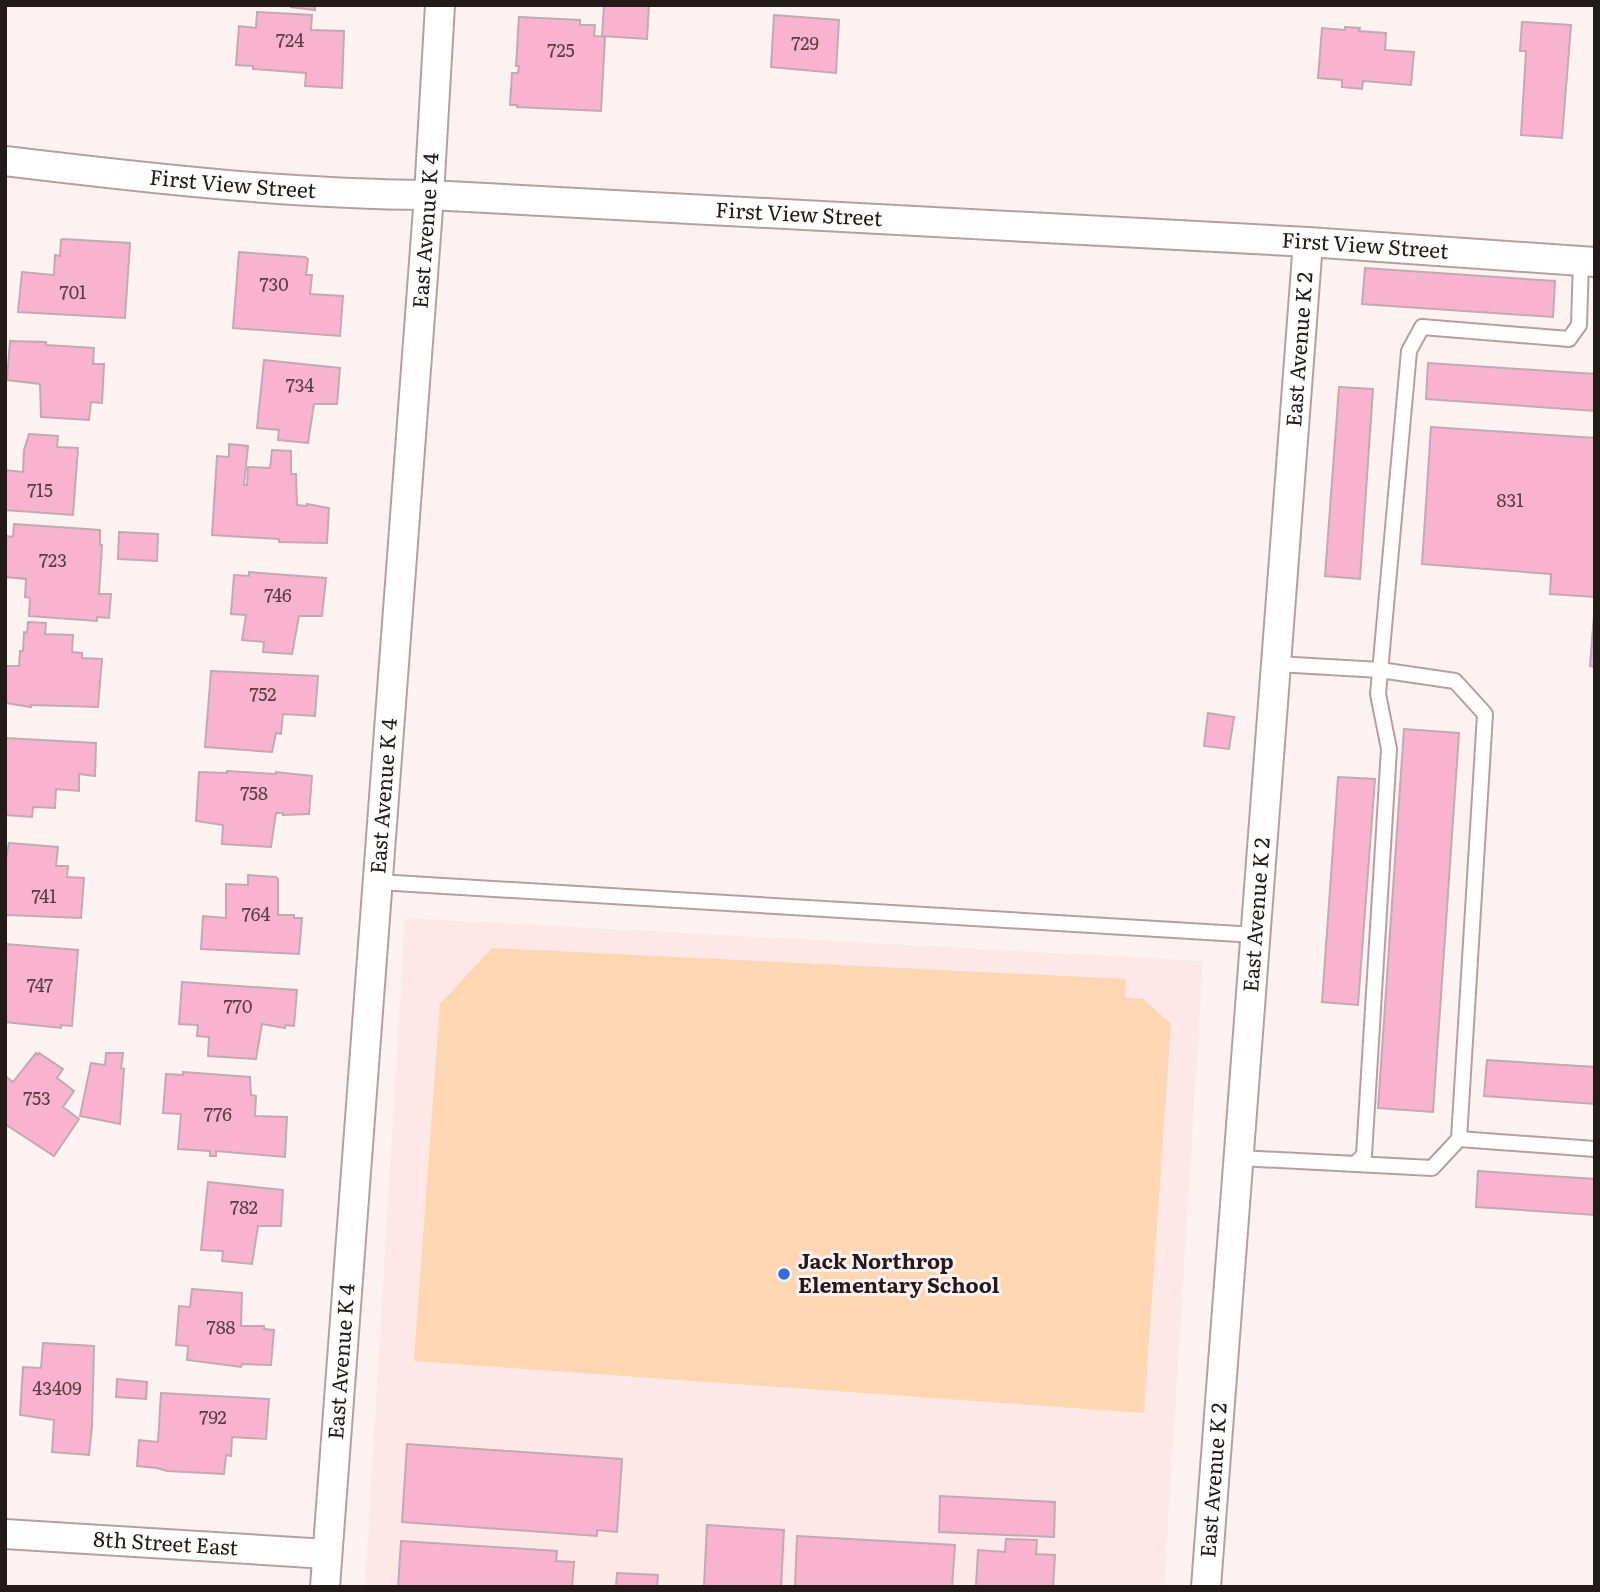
<svg xmlns="http://www.w3.org/2000/svg" width="1600" height="1592" viewBox="0 0 1600 1592" font-family="Literata,serif">
	<rect width="100%" height="100%" fill="#fdf2f2"/>
	<!-- built -->
	<polygon fill="#fde7e7" points="405,918 1203,961 1164,1587 365,1587"/>
	<!-- green -->
	<polygon fill="#fdd6b2" points="492,948 1126,979 1125,998 1143,999 1171,1024 1144,1413 414,1361 440,1004"/>
	<!-- building -->
	<g fill="#f9b3ce" stroke="#c2aab3" stroke-width="2">
		<polygon points="291,5 315,5 315,10 291,7"/>
		<polygon points="604,5 649,5 647,39 602,36"/>
		<polygon points="257,12 312,15 311,30 344,31 342,88 305,86 306,73 253,69 253,66 236,65 239,26 256,28"/>
		<polygon points="774,15 839,20 836,73 771,67"/>
		<polygon points="519,17 580,20 580,25 595,25 594,36 605,37 601,111 517,107 517,105 510,105 512,73 518,73 519,66 516,66"/>
		<polygon points="1522,22 1571,25 1562,138 1521,135 1526,51 1520,51"/>
		<polygon points="1345,27 1360,28 1359,31 1386,33 1385,50 1414,52 1411,85 1363,81 1362,89 1342,87 1342,80 1318,78 1322,28 1345,30"/>
		<polygon points="63,239 130,243 125,318 18,312 22,272 54,275 55,255 60,256 61,240"/>
		<polygon points="239,252 305,257 308,259 306,275 312,275 310,294 343,296 340,336 233,328"/>
		<polygon points="1365,268 1555,281 1553,317 1362,304"/>
		<polygon points="10,341 46,342 46,345 94,348 93,364 104,364 102,403 91,402 89,420 41,417 40,384 7,380"/>
		<polygon points="264,360 340,368 337,404 314,404 308,443 278,440 279,430 257,428"/>
		<polygon points="1428,363 1595,374 1595,411 1426,399"/>
		<polygon points="1339,387 1373,389 1360,579 1325,576"/>
		<polygon points="1431,427 1595,438 1595,597 1550,594 1551,574 1422,564"/>
		<polygon points="29,434 58,436 57,447 78,448 73,515 5,510 5,470 23,472 24,450"/>
		<polygon points="229,444 248,446 244,485 247,485 248,467 270,468 272,450 291,451 291,474 296,474 297,505 307,506 307,504 329,508 327,543 279,542 279,539 212,535 217,456 229,457"/>
		<polygon points="14,524 100,530 100,545 102,545 99,594 111,594 109,618 97,617 97,621 29,616 30,598 25,597 26,579 5,577 5,536 13,537"/>
		<polygon points="119,532 158,534 157,561 118,559"/>
		<polygon points="249,572 326,578 322,616 299,616 292,654 263,652 264,642 242,640 246,615 231,614 234,575 249,576"/>
		<polygon points="1595,602 1595,667 1590,666"/>
		<polygon points="28,622 46,623 45,634 73,635 72,652 82,653 82,658 102,659 98,707 31,705 31,707 5,703 5,666 19,666 20,651 23,651 24,632 27,633"/>
		<polygon points="211,671 318,676 315,716 283,714 281,734 276,733 272,752 205,747"/>
		<polygon points="1208,713 1234,717 1229,749 1204,746"/>
		<polygon points="1404,729 1459,733 1433,1112 1378,1108"/>
		<polygon points="5,738 96,743 95,776 79,774 79,791 56,789 55,808 33,807 32,817 5,815"/>
		<polygon points="227,771 276,774 276,772 312,776 309,814 283,815 283,813 276,813 271,847 222,844 223,825 196,821 199,772 227,773"/>
		<polygon points="1338,777 1375,779 1358,1005 1322,1002"/>
		<polygon points="9,843 58,847 56,866 68,866 67,877 84,878 81,918 7,915 5,918 5,864"/>
		<polygon points="248,875 276,877 278,879 278,915 294,915 294,918 302,918 299,954 201,949 203,916 226,918 226,884 248,885"/>
		<polygon points="5,944 78,950 72,1026 61,1025 61,1028 5,1022"/>
		<polygon points="182,982 297,990 294,1026 285,1025 285,1028 262,1024 256,1059 208,1056 209,1037 197,1036 198,1025 179,1024"/>
		<polygon points="36,1053 38,1055 39,1053 63,1069 57,1078 74,1091 63,1107 79,1119 54,1156 5,1124 5,1076 13,1082"/>
		<polygon points="106,1053 123,1053 121,1068 124,1069 120,1124 80,1116 91,1063 105,1065"/>
		<polygon points="1487,1060 1595,1067 1595,1104 1484,1096"/>
		<polygon points="183,1072 250,1077 251,1095 256,1096 255,1116 287,1117 285,1157 216,1151 216,1156 210,1156 210,1151 178,1149 181,1114 163,1113 166,1074 183,1075"/>
		<polygon points="1478,1171 1595,1179 1595,1215 1476,1207"/>
		<polygon points="208,1182 283,1190 281,1226 258,1226 252,1264 222,1261 223,1251 201,1250"/>
		<polygon points="192,1289 242,1293 241,1326 264,1326 264,1329 274,1330 271,1365 242,1364 241,1367 187,1360 188,1346 176,1345 179,1306 190,1307"/>
		<polygon points="43,1343 94,1346 92,1426 89,1455 52,1452 54,1420 20,1415 23,1367 41,1368"/>
		<polygon points="117,1379 147,1382 146,1399 116,1397"/>
		<polygon points="161,1393 269,1399 266,1439 232,1437 231,1456 226,1455 224,1474 167,1471 157,1468 137,1466 139,1440 158,1442"/>
		<polygon points="407,1444 622,1459 617,1532 597,1530 597,1536 402,1522"/>
		<polygon points="940,1496 1055,1502 1054,1537 939,1532"/>
		<polygon points="707,1525 784,1530 781,1587 704,1587"/>
		<polygon points="797,1536 955,1545 952,1587 795,1587"/>
		<polygon points="1006,1539 1037,1540 1036,1554 1055,1555 1053,1587 976,1587 978,1550 1005,1552"/>
		<polygon points="401,1541 557,1551 556,1561 574,1562 572,1587 398,1587"/>
		<polygon points="617,1573 658,1575 657,1587 616,1587"/>
	</g>
	<g fill="none" stroke-linecap="round" stroke-linejoin="round">
		<!-- service casing -->
		<g stroke="#b89f9f" stroke-width="18">
			<g id="service">
				<polyline points="378,882 1256,935"/>
				<polyline points="1459,1139 1595,1149"/>
				<polyline points="1239,1158 1432,1168 1459,1139 1485,714 1455,681 1380,670 1277,664"/>
				<polyline points="1355,1164 1364,1155 1389,749 1378,694 1409,351 1422,327 1569,339 1579,325 1581,261"/>
			</g>
		</g>
		<!-- minor casing -->
		<g stroke="#b89f9f" stroke-width="32">
			<g id="minor">
				<path id="s1" d="M 5,161 C 146,178 287,194 429,195 L 1308,242 L 1595,262"/>
				<path id="s2" d="M 5,1534 L 327,1554"/>
				<path id="s3" d="M 325,1587 L 429,195 L 440,5"/>
				<path id="s4" d="M 1206,1587 L 1308,242"/>
			</g>
		</g>
		<!-- service -->
		<use href="#service" stroke="#fff" stroke-width="14"/>
		<!-- minor -->
		<use href="#minor" stroke="#fff" stroke-width="28"/>
	</g>
	<!-- markers -->
	<circle fill="#326fdd" stroke="#fdf2f2" stroke-width="2.5" cx="784" cy="1274" r="7"/>
	<g text-anchor="middle" stroke-width="6" stroke-linejoin="round" paint-order="stroke">
		<!-- number labels -->
		<g font-size="18" fill="#584047">
			<text x="290" y="47">724</text>
			<text x="805" y="50">729</text>
			<text x="561" y="57">725</text>
			<text x="274" y="291">730</text>
			<text x="73" y="299">701</text>
			<text x="300" y="392">734</text>
			<text x="40" y="497">715</text>
			<text x="1510" y="507">831</text>
			<text x="53" y="567">723</text>
			<text x="278" y="602">746</text>
			<text x="263" y="701">752</text>
			<text x="254" y="800">758</text>
			<text x="44" y="903">741</text>
			<text x="256" y="921">764</text>
			<text x="40" y="992">747</text>
			<text x="238" y="1013">770</text>
			<text x="37" y="1105">753</text>
			<text x="218" y="1121">776</text>
			<text x="244" y="1214">782</text>
			<text x="221" y="1334">788</text>
			<text x="57" y="1395">43409</text>
			<text x="213" y="1424">792</text>
		</g>
		<!-- street labels -->
		<g font-size="21" fill="#231a1a" stroke="#fdf2f2">
			<text dy="7" stroke="none"><textPath href="#s1" startOffset="229">First View Street</textPath></text>
			<text dy="7" stroke="none"><textPath href="#s1" startOffset="796">First View Street</textPath></text>
			<text dy="7" stroke="none"><textPath href="#s3" startOffset="1360">East Avenue K 4</textPath></text>
			<text dy="7" stroke="none"><textPath href="#s1" startOffset="1363">First View Street</textPath></text>
			<text dy="7" stroke="none"><textPath href="#s4" startOffset="1241">East Avenue K 2</textPath></text>
			<text dy="7" stroke="none"><textPath href="#s3" startOffset="793">East Avenue K 4</textPath></text>
			<text dy="7" stroke="none"><textPath href="#s4" startOffset="674">East Avenue K 2</textPath></text>
			<text dy="7" stroke="none"><textPath href="#s3" startOffset="226">East Avenue K 4</textPath></text>
			<text dy="7" stroke="none"><textPath href="#s4" startOffset="107">East Avenue K 2</textPath></text>
			<text dy="7" stroke="none"><textPath href="#s2" startOffset="161">8th Street East</textPath></text>
		</g>
		<!-- poi labels -->
		<g font-size="21" font-weight="bold" fill="#231a1a" stroke="#fdf2f2" text-anchor="start">
			<text x="798" y="1269">Jack Northrop<tspan x="798" dy="24">Elementary School</tspan></text>
		</g>
	</g>
	<!-- border -->
	<rect width="1600" height="1592" fill="none" stroke="#231a1a" stroke-width="14"/>
</svg>
